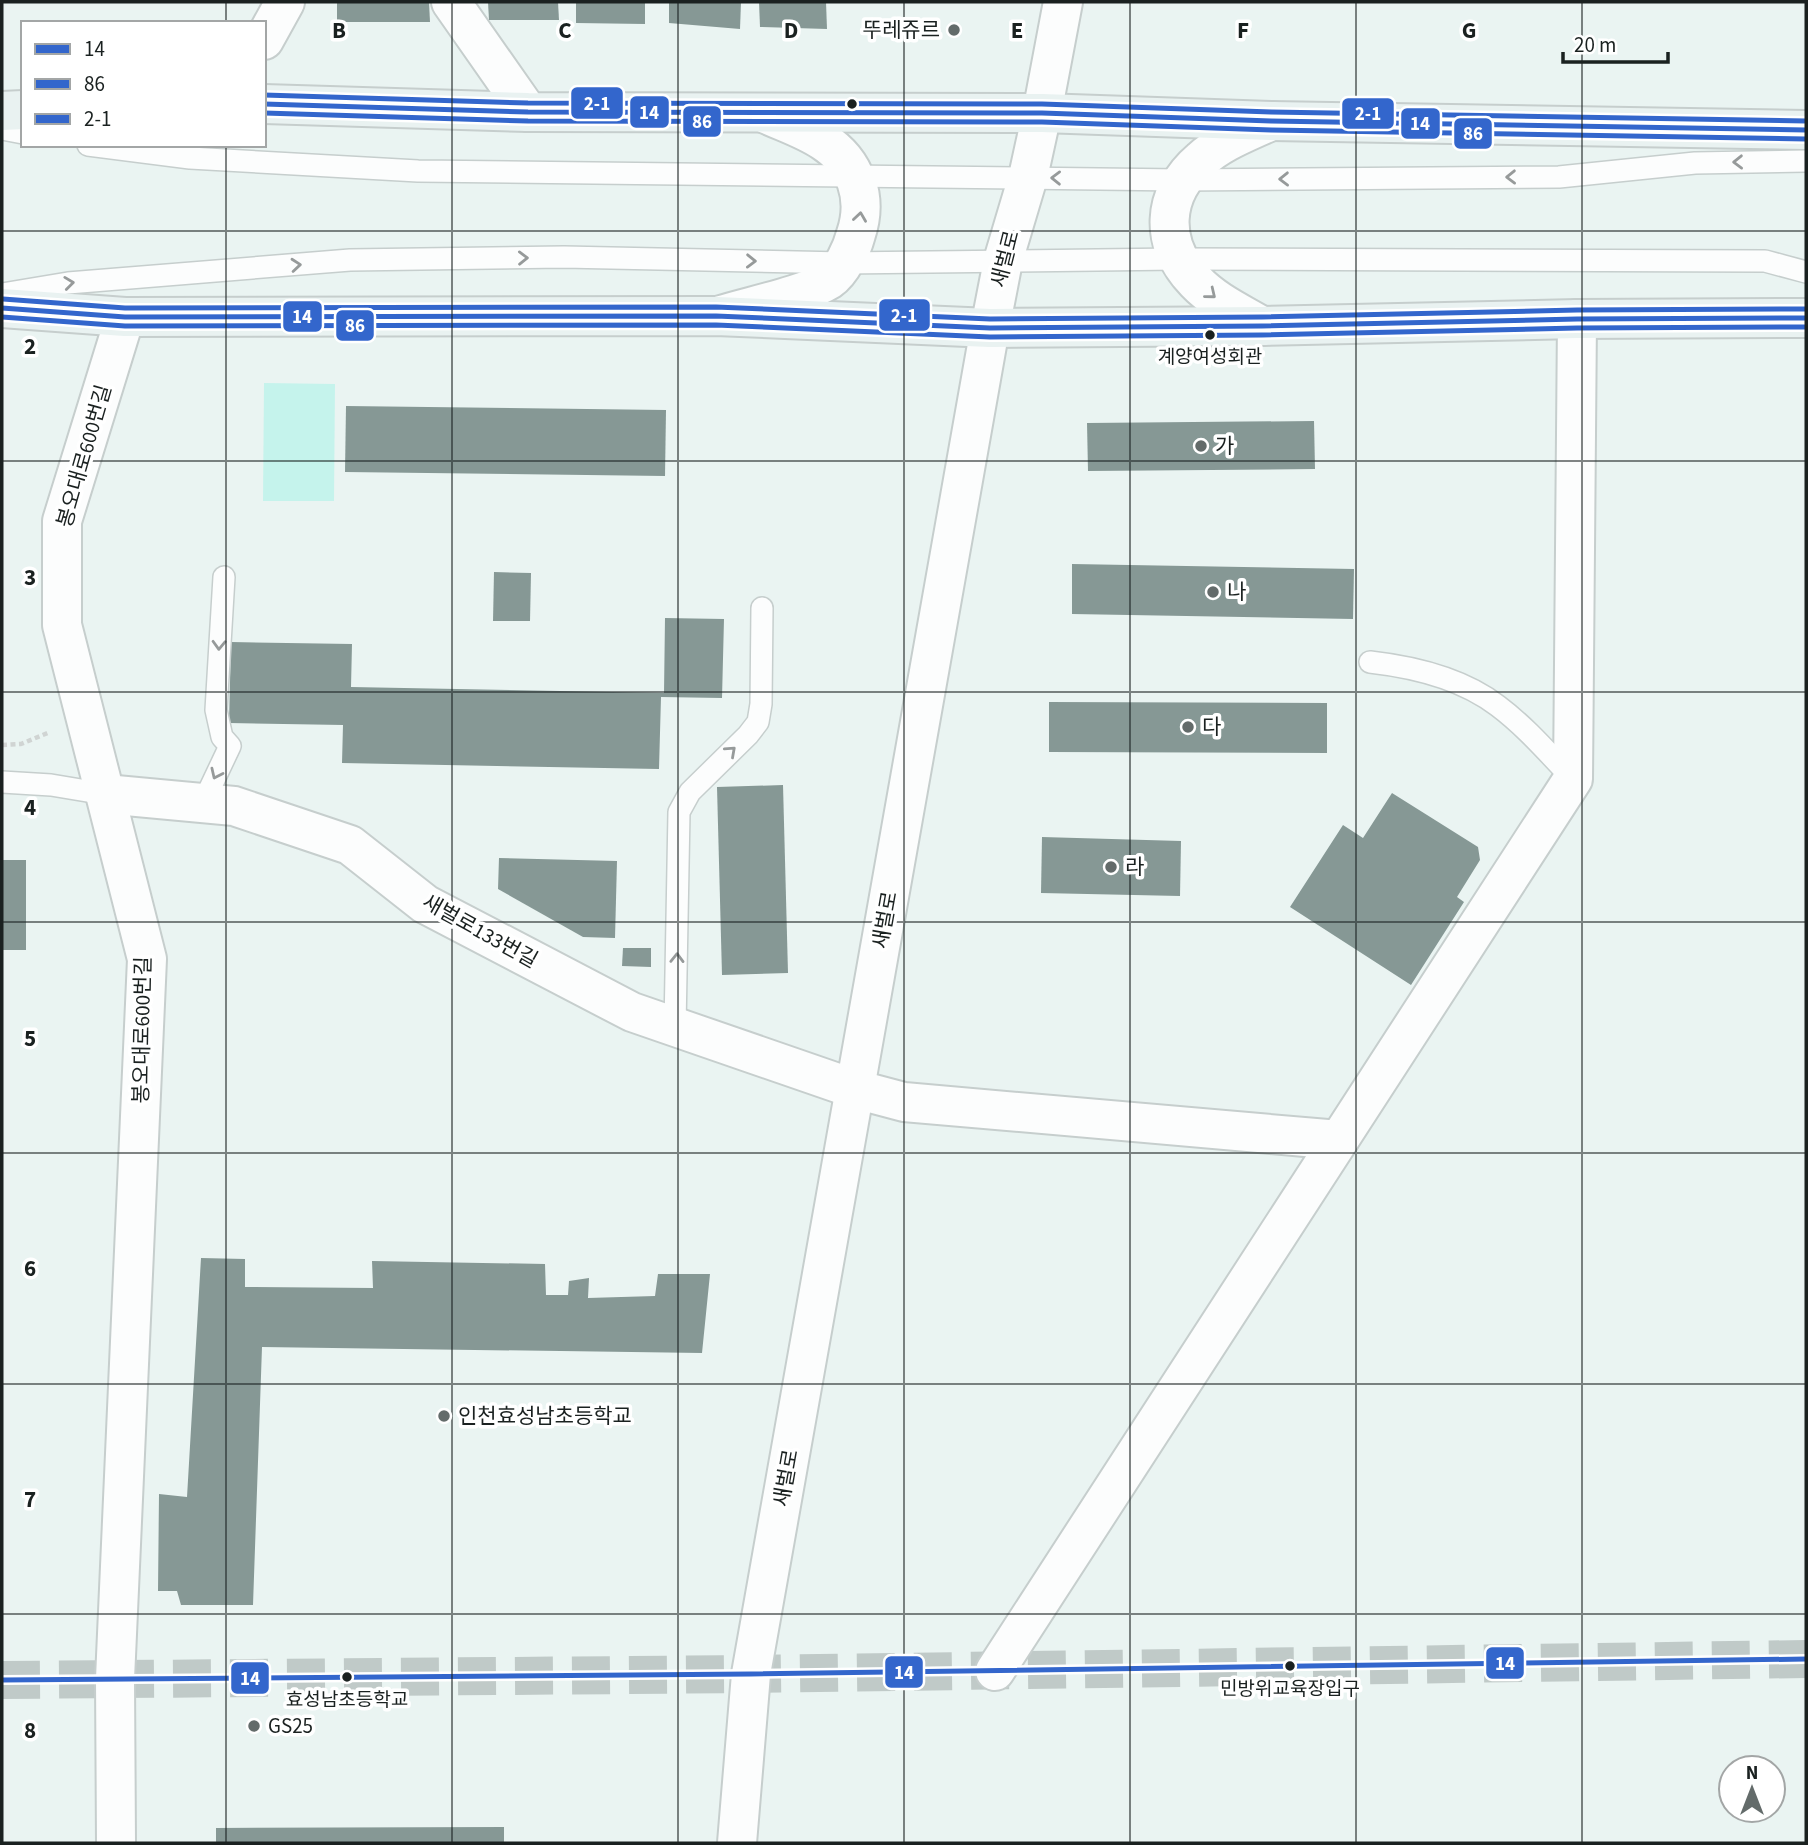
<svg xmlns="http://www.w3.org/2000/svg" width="1808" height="1845" viewBox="0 0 1808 1845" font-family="'Source Sans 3','Noto Sans KR',sans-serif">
	<rect width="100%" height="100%" fill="#eaf4f2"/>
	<!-- green -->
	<polygon fill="#c5f3ec" points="264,383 335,384 334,501 263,501"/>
	<!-- building -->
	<g fill="#869895">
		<polygon points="337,2 429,2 430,22 337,22"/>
		<polygon points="488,2 558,2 559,20 489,20"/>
		<polygon points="576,2 645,2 645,24 576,23"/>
		<polygon points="669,2 741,2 740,29 669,23"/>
		<polygon points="759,2 826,2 827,29 760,27"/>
		<polygon points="346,406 666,410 665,476 345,472"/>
		<polygon points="1314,421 1315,469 1088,471 1087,423"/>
		<polygon points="1072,564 1354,569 1353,619 1072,614"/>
		<polygon points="494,572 531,573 530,621 493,621"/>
		<polygon points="665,618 724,619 722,698 661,697 659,769 342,763 343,725 229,723 231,642 352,644 351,687 664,693"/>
		<polygon points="1049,702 1327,703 1327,753 1049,752"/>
		<polygon points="783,785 788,973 722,975 717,787"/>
		<polygon points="1392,793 1478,847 1480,860 1457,897 1464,902 1411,985 1290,907 1343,825 1363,838"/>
		<polygon points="1042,837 1181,841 1180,896 1041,893"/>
		<polygon points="499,858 617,861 615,938 583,937 498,889"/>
		<rect x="2" y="860" width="24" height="90"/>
		<polygon points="623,948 651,948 651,967 622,966"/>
		<polygon points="201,1258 245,1259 245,1287 373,1288 372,1261 545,1264 546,1295 568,1295 569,1281 589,1278 588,1298 655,1296 658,1274 710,1274 702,1353 262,1347 253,1605 181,1605 177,1591 158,1591 159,1494 187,1497"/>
		<polygon points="504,1827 504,1843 216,1843 216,1828"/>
	</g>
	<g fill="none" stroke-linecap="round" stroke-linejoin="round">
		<!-- tertiary-tunnel -->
		<polyline stroke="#c0cac8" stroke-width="38" stroke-dasharray="38 19" stroke-linecap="butt" points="2,1680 751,1674 1806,1659"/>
		<!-- service casing -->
		<g stroke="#c6cecd" stroke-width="24">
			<g id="service">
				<polyline points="2,129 23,133"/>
				<polyline points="88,145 190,158 418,171 1182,180 1559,177 1695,163 1806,161"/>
				<polyline points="2,294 68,283 350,260 564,257 843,263 1178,259 1765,261 1806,272"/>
				<path d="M 1370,662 C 1414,667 1463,679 1498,706 C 1526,727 1549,754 1573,779"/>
				<polyline points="2,782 51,785 105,794"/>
				<polyline points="203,803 230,746 222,737 216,710 224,577"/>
				<polyline points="675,1027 679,812 690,792 748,735 758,722 761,704 762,608"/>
			</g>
		</g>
		<!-- minor casing -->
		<g stroke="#c6cecd" stroke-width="42">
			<g id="minor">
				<polyline points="451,2 528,112"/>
				<polyline points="264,40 285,2"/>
				<polyline points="105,794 234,806 350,845 425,904 632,1012 855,1089 904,1102 1339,1140"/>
				<polyline points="995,1671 1573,779 1577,319"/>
				<polyline points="116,1843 115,1679 147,959 62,625 62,521 125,317"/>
			</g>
		</g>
		<!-- tertiary casing -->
		<g stroke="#c6cecd" stroke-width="42">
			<g id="tertiary">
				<path d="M 721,315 C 750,306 805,295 829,280 C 842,271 852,249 856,234 C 868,198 856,162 823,141 C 805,129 783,122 764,113"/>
				<path d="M 1262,326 C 1240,313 1214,301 1196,282 C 1159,244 1161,194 1201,160 C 1220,142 1248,132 1271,121"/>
				<polyline points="737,1843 751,1674 990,328 1003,261 1028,177 1042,113 1063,2"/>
			</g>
		</g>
		<!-- secondary casing -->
		<g stroke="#c6cecd" stroke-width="42">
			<g id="secondary">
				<polyline points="264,104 528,112 1042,113 1271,121 1806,130"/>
				<polyline points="2,111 23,110"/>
				<polyline points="2,308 125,317 716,316 990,328 1262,326 1577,319 1806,318"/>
			</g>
		</g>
		<!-- path -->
		<polyline stroke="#d0d4d3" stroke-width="4.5" stroke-dasharray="5 3.5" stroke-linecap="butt" points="2,745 21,744 50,732"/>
		<!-- service -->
		<use href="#service" stroke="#fcfdfd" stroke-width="21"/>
		<!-- minor -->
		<use href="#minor" stroke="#fcfdfd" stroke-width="38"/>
		<!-- tertiary -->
		<use href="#tertiary" stroke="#fcfdfd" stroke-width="38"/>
		<!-- secondary -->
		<use href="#secondary" stroke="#e9f2f1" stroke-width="38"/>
		<!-- bus-1 casing -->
		<g stroke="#fff" stroke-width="10">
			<g id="bus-1">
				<polyline points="264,104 528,112 1042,113 1271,121 1806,130"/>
				<polyline points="2,308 125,317 716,316 990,328 1262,326 1577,319 1806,318"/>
				<polyline points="2,1680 751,1674 1806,1659"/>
			</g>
		</g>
		<!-- bus-2 casing -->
		<g stroke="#fff" stroke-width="10">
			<g id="bus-2">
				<polyline points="264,113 528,121 1042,122 1271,130 1806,139"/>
				<polyline points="2,317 125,326 716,325 990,337 1262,335 1577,328 1806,327"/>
			</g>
		</g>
		<!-- bus-3 casing -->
		<g stroke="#fff" stroke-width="10">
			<g id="bus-3">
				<polyline points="264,95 528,103 1042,104 1271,112 1806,121"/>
				<polyline points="3,299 125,308 716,307 990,319 1262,317 1577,310 1806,309"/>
			</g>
		</g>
		<!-- bus-1 -->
		<use href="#bus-1" stroke="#36c" stroke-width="5"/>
		<!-- bus-2 -->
		<use href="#bus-2" stroke="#36c" stroke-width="5"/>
		<!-- bus-3 -->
		<use href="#bus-3" stroke="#36c" stroke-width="5"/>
	</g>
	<!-- one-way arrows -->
	<defs><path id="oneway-chevron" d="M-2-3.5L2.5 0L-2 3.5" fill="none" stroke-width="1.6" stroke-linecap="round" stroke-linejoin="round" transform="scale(1.75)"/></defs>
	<g stroke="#969a9a">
		<use href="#oneway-chevron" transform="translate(1738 162) rotate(179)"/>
		<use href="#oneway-chevron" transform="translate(1511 177) rotate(179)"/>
		<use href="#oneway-chevron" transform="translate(1056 178) rotate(-179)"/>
		<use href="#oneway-chevron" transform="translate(1284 179) rotate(179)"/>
		<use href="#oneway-chevron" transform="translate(860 217) rotate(-82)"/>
		<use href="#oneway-chevron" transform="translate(523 258) rotate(-1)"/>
		<use href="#oneway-chevron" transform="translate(751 261) rotate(1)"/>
		<use href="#oneway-chevron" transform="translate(296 265) rotate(-5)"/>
		<use href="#oneway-chevron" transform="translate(69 283) rotate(-7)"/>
		<use href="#oneway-chevron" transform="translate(1211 294) rotate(39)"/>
		<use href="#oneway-chevron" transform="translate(219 645) rotate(92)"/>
		<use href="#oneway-chevron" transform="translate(731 751) rotate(-42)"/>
		<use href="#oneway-chevron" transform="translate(216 774) rotate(115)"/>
		<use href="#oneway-chevron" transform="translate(677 958) rotate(-89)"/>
	</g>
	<!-- grid -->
	<path fill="none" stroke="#1a2120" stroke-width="2" stroke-opacity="0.55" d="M 226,2 L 226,23M 452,2 L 452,1843M 678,2 L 678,1843M 904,2 L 904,1843M 1130,2 L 1130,1843M 1356,2 L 1356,1843M 1582,2 L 1582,1843M 226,145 L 226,1843M 2,231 L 1806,231M 2,461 L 1806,461M 2,692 L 1806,692M 2,922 L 1806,922M 2,1153 L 1806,1153M 2,1384 L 1806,1384M 2,1614 L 1806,1614"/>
	<!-- markers -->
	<g fill="#636b6a" stroke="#fff" stroke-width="2.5">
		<circle cx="954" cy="30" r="7"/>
		<circle cx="1201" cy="446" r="7"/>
		<circle cx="1213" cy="592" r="7"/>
		<circle cx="1188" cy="727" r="7"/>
		<circle cx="1111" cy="867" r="7"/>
		<circle cx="444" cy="1416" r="7"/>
		<circle cx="254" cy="1726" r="7"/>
	</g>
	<g fill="#1a2120" stroke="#fff" stroke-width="2.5">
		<circle cx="852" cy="104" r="6"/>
		<circle cx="1210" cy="335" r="6"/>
		<circle cx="1290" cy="1666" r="6"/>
		<circle cx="347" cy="1677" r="6"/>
	</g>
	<g text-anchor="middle" stroke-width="7" stroke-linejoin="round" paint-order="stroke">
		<!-- bus labels -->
		<g font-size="19" fill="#1a2120" stroke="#fff">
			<text x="1210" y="363">계양여성회관</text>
			<text x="1290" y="1695">민방위교육장입구</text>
			<text x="347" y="1706">효성남초등학교</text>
		</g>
		<!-- poi labels -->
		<g font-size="21" fill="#1a2120" stroke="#fff" text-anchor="start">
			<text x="940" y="37" text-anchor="end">뚜레쥬르</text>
			<text x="1215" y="453">가</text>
			<text x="1227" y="599">나</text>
			<text x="1202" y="734">다</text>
			<text x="1125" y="874">라</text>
			<text x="458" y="1423">인천효성남초등학교</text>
			<text x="268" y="1733">GS25</text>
		</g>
		<!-- street labels -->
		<g font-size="21" fill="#1a2120" stroke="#fff">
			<text transform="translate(1005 259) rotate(-76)" y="7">새벌로</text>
			<text transform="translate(84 456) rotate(-74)" y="7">봉오대로600번길</text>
			<text transform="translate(885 920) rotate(-80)" y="7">새벌로</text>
			<text transform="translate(480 931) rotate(29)" y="7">새벌로133번길</text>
			<text transform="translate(142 1030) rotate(-89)" y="7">봉오대로600번길</text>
			<text transform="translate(786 1478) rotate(-80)" y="7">새벌로</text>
		</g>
	</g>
	<g font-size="23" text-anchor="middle" font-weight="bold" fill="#1a2120" stroke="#fff" stroke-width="7" stroke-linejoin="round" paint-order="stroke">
		<text x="339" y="38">B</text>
		<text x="565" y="38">C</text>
		<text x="791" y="38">D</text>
		<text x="1017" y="38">E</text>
		<text x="1243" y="38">F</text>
		<text x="1469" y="38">G</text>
		<text x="30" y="354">2</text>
		<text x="30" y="585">3</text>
		<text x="30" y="815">4</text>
		<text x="30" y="1046">5</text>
		<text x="30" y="1276">6</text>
		<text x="30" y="1507">7</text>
		<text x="30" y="1738">8</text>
	</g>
	<g stroke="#fff" stroke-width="2.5">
		<rect x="570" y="86" width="54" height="34" rx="7" fill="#36c"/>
		<rect x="629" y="95" width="41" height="34" rx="7" fill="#36c"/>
		<rect x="1341" y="97" width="54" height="33" rx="7" fill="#36c"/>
		<rect x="682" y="105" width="40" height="33" rx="7" fill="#36c"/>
		<rect x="1400" y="107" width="41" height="33" rx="7" fill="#36c"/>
		<rect x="1453" y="117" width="40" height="33" rx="7" fill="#36c"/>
		<rect x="878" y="298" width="53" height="34" rx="7" fill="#36c"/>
		<rect x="282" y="300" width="41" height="33" rx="7" fill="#36c"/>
		<rect x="335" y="309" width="40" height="33" rx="7" fill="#36c"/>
		<rect x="1485" y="1646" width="40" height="34" rx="7" fill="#36c"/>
		<rect x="884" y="1655" width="40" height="34" rx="7" fill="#36c"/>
		<rect x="230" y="1661" width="40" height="34" rx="7" fill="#36c"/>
	</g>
	<g font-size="19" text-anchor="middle" font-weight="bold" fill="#fff">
		<text x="597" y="110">2-1</text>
		<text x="649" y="119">14</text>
		<text x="1368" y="120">2-1</text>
		<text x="702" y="128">86</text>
		<text x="1420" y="130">14</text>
		<text x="1473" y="140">86</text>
		<text x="904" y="322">2-1</text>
		<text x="302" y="323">14</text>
		<text x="355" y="332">86</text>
		<text x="1505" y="1670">14</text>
		<text x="904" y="1679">14</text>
		<text x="250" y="1685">14</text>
	</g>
	<!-- border -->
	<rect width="1808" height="1845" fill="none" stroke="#1a2120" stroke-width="7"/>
	<!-- legend -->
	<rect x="21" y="21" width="245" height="126" fill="#ffffff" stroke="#a3a6a6" stroke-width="2"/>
	<rect x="35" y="44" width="35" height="10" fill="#3366cc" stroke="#a3a6a6" stroke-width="2"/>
	<text x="84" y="56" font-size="21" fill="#1a2120">14</text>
	<rect x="35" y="79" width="35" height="10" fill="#3366cc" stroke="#a3a6a6" stroke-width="2"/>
	<text x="84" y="91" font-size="21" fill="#1a2120">86</text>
	<rect x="35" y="114" width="35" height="10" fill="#3366cc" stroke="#a3a6a6" stroke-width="2"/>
	<text x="84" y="126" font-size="21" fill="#1a2120">2-1</text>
	<!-- north arrow -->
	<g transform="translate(1752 1789)"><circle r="33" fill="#ffffff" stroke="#a3a6a6" stroke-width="2"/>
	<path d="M0-5L12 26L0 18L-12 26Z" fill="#636b6a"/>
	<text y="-10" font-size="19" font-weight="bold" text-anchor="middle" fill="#1a2120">N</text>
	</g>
	<!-- scale -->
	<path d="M1563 52v10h105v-10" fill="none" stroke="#1a2120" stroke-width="3.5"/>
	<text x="1574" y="52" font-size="21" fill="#1a2120" stroke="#ffffff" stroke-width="5" paint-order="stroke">20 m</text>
</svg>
